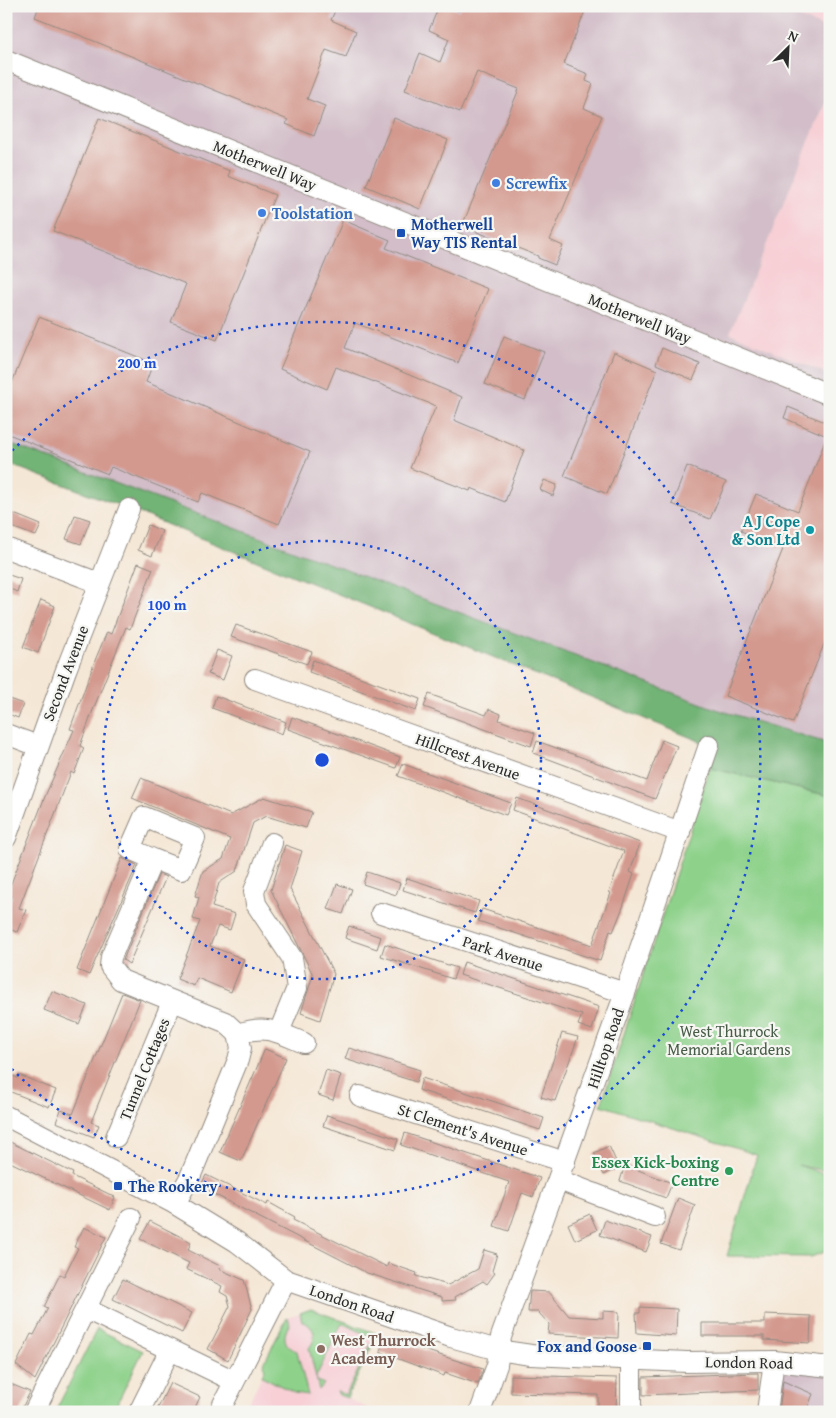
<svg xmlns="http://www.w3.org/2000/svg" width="836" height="1418" viewBox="0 0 836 1418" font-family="'Gentium Book Plus',serif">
	<rect width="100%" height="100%" fill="#f6f6f2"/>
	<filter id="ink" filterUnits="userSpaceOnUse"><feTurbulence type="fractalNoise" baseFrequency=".02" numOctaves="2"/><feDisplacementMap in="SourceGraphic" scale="10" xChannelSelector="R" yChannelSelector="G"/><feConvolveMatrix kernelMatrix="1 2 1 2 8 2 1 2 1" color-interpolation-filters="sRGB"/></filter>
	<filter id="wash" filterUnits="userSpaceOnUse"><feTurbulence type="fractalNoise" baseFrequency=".0096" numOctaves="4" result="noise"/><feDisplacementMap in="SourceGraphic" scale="20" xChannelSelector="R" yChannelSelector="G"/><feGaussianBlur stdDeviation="1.12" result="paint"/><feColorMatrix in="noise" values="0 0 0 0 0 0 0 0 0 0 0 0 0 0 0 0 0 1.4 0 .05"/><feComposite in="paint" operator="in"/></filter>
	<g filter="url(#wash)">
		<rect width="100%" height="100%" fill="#f5e7d5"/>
		<!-- built -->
		<g fill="#f7cfd5">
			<polygon points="772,6 830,6 830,30"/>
			<polygon points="830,91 830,375 730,333"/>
			<polygon points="311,1309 378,1334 347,1398 375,1412 247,1412 251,1404 249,1402 265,1369 263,1365 287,1317"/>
		</g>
		<!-- industrial -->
		<g fill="#d2bdc8">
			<polygon points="6,6 772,6 830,30 830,91 730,333 830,375 830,744 716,709 6,442"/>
			<polygon points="774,1361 830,1368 830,1412 767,1412"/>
		</g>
		<!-- green -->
		<g fill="#8dd18a" stroke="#5c7e5a">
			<polygon points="710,768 830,796 830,1172 798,1165 830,1176 830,1250 811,1257 727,1256 757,1155 601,1105"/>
			<path d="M 311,1309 L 378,1334 L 347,1398 L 339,1395 L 337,1391 L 346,1395 L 374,1338 L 342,1323 L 316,1377 L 317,1381 L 324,1384 L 319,1390 L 309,1348 C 318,1337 315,1327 302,1321 L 300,1313 Z"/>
			<path d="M 287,1317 L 288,1317 L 290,1324 C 282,1335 283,1346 297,1351 L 308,1395 L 294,1393 L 262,1376 L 265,1369 L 263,1365 Z"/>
			<polygon points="97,1329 143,1351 113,1412 55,1412"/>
		</g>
		<!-- forest -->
		<polygon fill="#72b376" stroke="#4e6f50" points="6,442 716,709 830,744 830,796 710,768 709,745 129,509 6,463"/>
		<g id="blocks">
			<!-- building -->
			<g fill="#d3998e">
				<polygon points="39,6 337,6 331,20 356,31 346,57 326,50 307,99 325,106 314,136 286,124 288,120 35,17"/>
				<polygon points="439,6 447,6 459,11 462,6 587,6 564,64 588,74 586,81 593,84 584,108 602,116 550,240 563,246 555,265 538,258 538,256 462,226 519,89 477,72 460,112 405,90 420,53 440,62 449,39 429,30"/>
				<polygon points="99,118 230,171 228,176 275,195 217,340 171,322 186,284 53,231"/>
				<polygon points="394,118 448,140 420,209 366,186"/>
				<polygon points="343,220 390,240 386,248 488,289 458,363 355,323 345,348 462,397 454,420 524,450 505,502 471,488 470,491 410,468 436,406 336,367 327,389 280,369"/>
				<polygon points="39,317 153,363 146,382 310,452 279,524 202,493 198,502 111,467 108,474 6,433 6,397"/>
				<polygon points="504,336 544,352 525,400 485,384"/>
				<polygon points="662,348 700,364 693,380 656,364"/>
				<polygon points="614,352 657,370 607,494 564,476"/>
				<polygon points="788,407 830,424 830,629 793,723 725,696 783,549 741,531 756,494 798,511 827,436 784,418"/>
				<polygon points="687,466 726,482 710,519 672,504"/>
				<polygon points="544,480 557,485 553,496 540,490"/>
				<polygon points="9,512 41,525 36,536 6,525"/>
				<polygon points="75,515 90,520 81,544 66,539"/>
				<polygon points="148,525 162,531 152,556 138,550"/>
				<polygon points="138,563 153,569 130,629 126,627 93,710 80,746 84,748 74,774 71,772 19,908 26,910 17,932 6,928 6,910 12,896 7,894 46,794 74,730 70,729 96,658 107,632 111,634"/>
				<polygon points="6,574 21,579 17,592 6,587"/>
				<polygon points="41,600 55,606 38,653 23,647"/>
				<polygon points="236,625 312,652 307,664 231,637"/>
				<polygon points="217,650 232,656 223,680 208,674"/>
				<polygon points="313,660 420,699 416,711 309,672"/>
				<polygon points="429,694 486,715 489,709 501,714 499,720 535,733 531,746 424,707"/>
				<polygon points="216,696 286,722 282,734 212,708"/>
				<polygon points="6,698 23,704 18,718 6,713"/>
				<polygon points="292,717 400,757 396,768 288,729"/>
				<polygon points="662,740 677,746 655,799 533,753 537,741 647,781"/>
				<polygon points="403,764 511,803 506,815 398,776"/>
				<polygon points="141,778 231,815 264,797 312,812 306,828 266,816 253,823 237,871 219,883 212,907 235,914 230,930 218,926 210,946 244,959 231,992 197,978 194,986 177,979 200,921 193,919 199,897 195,896 203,871 223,859 230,839 132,798"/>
				<polygon points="517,798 640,843 630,872 634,874 623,907 613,932 610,931 600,961 478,921 482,909 592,945 611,893 609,892 624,851 513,810"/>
				<polygon points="285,845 302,851 290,889 334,974 320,1020 301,1013 313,975 271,890"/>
				<polygon points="122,858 137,865 89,975 77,970"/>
				<polygon points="367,872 400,883 396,895 363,884"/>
				<polygon points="159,874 166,877 129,964 123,960"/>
				<polygon points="407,878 479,901 475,913 403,890"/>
				<polygon points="337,884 352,889 343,914 328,909"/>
				<polygon points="349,926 381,937 377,949 345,938"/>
				<polygon points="385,944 457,968 453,979 381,956"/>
				<polygon points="464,962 599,1007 592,1030 578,1025 582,1015 460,975"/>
				<polygon points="52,991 87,1005 79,1024 44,1010"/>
				<polygon points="122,993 140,1000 91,1122 99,1125 94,1137 56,1122 61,1110 73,1114"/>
				<polygon points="562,1033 578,1037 555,1101 541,1097"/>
				<polygon points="349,1048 420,1070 416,1082 345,1059"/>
				<polygon points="265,1049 286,1058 241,1161 220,1152"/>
				<polygon points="326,1070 341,1075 333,1100 318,1095"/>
				<polygon points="6,1073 18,1078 19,1075 56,1090 49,1107 6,1090"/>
				<polygon points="422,1078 544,1118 540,1130 419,1090"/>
				<polygon points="327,1115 398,1139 395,1150 323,1126"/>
				<polygon points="405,1133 540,1178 533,1197 522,1193 509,1231 494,1226 509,1182 401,1145"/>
				<polygon points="6,1140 73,1173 72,1176 115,1197 110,1210 6,1160"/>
				<polygon points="609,1146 619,1168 604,1175 594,1153"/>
				<polygon points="625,1165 672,1183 666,1198 620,1181"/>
				<polygon points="206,1175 267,1205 268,1202 295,1217 293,1220 387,1267 388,1263 417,1273 416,1276 448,1285 478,1269 484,1250 497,1254 492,1271 495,1273 487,1284 483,1281 455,1297 456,1300 442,1301 442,1297 367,1273 200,1187"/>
				<polygon points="678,1198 695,1205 679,1250 661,1244"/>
				<polygon points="590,1214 597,1230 575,1240 568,1224"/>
				<polygon points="605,1220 652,1237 646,1252 600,1235"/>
				<polygon points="150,1221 191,1242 188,1250 220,1266 219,1269 244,1280 252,1309 228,1360 208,1349 230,1306 227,1296 220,1292 222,1286 186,1269 189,1263 140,1239"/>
				<polygon points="84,1227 106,1237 35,1380 16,1365 31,1334 34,1335 48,1308 44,1307 60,1274 64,1276 78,1248 74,1247"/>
				<polygon points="123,1279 192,1313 182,1333 113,1299"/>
				<polygon points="530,1291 549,1292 569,1316 603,1318 603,1311 619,1312 618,1338 548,1334 549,1324 538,1312 528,1312"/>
				<polygon points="640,1307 677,1309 676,1336 637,1333 636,1313 640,1313"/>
				<polygon points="765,1314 811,1316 810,1343 764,1340 764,1336 702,1336 702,1323 765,1323"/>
				<polygon points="384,1337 483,1369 478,1384 445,1373 444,1376 380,1352"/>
				<polygon points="758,1373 758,1390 643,1395 643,1377"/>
				<polygon points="511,1375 617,1378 616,1412 604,1412 604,1409 598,1409 598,1395 511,1393"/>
				<polygon points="783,1381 813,1394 806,1412 779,1412"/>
				<polygon points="6,1382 30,1392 20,1412 6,1412"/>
				<polygon points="170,1383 200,1397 193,1412 156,1412"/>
			</g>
		</g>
	</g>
	<g filter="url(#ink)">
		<use href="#blocks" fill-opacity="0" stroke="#908980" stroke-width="1"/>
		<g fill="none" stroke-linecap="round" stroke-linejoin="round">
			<!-- minor casing -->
			<g stroke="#908980" stroke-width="22">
				<g id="minor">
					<polyline points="6,60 830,395"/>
					<polyline points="6,548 99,583"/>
					<polyline points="255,679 680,832"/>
					<polyline points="6,734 38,746"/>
					<polyline points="6,838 66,670 129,509"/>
					<polyline points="272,843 254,891 256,904 292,958 297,988 279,1032"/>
					<polyline points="153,859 181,870 195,838 144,817 130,849 153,859 111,957 110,966 121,980 225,1022 238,1034"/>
					<polyline points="381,913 625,993"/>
					<path d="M 238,1034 C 266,1024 278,1032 304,1043"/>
					<polyline points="360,1096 565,1162"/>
					<polyline points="6,1116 175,1204 237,1242 286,1280 451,1337 498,1350 531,1355 687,1362 774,1361 830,1367"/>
					<polyline points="116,1137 172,1002"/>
					<polyline points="559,1180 655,1217"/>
					<polyline points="175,1204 190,1177 238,1060 241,1048 238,1034"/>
					<polyline points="86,1309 234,1381"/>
					<polyline points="631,1358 631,1412"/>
					<polyline points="34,1412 131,1218"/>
					<polyline points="139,1412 170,1350"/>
					<polyline points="219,1412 286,1280"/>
					<polyline points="480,1412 497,1365 501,1337 625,993 709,745"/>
					<polyline points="767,1412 774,1361"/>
				</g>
			</g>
			<!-- minor -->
			<use href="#minor" stroke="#fff" stroke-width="20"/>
		</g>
	</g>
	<!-- distance rings -->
	<g fill="none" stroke="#1d4ed8" stroke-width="2.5" stroke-dasharray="2.5 5">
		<circle cx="322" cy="760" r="219"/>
		<path d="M7 456A438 438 0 1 1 7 1064"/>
	</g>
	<!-- markers -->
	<g fill="#3f7fe0" stroke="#f6f6f2" stroke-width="2">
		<circle cx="496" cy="183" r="5"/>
		<circle cx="262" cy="213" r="5"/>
	</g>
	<g fill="#1a4fb4" stroke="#f6f6f2" stroke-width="2">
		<rect x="396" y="228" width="10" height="10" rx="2.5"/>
		<rect x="113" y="1181" width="10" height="10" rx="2.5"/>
		<rect x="642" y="1341" width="10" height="10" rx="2.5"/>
	</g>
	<circle fill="#0f9aa8" stroke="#f6f6f2" stroke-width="2" cx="810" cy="530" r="5"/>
	<circle fill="#2e9e5b" stroke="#f6f6f2" stroke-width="2" cx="729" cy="1171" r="5"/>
	<circle fill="#8d6e63" stroke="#f6f6f2" stroke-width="2" cx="321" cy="1349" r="5"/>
	<g text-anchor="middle" stroke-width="4.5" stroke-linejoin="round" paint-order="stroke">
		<!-- street labels -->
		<g font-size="16" fill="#2b2b2b" stroke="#f6f6f2">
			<text transform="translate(265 165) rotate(22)" y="6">Motherwell Way</text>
			<text transform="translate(640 318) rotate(22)" y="6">Motherwell Way</text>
			<text transform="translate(65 673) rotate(-69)" y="6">Second Avenue</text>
			<text transform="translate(468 756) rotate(20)" y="6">Hillcrest Avenue</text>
			<text transform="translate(503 953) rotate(18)" y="6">Park Avenue</text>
			<text transform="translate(605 1048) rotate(-71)" y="6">Hilltop Road</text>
			<text transform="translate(144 1069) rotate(-68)" y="6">Tunnel Cottages</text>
			<text transform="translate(463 1129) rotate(18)" y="6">St Clement's Avenue</text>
			<text transform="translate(352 1303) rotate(19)" y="6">London Road</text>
			<text transform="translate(749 1362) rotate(1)" y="6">London Road</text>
		</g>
		<!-- shop labels -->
		<g font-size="16" font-weight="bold" fill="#366cbe" stroke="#f6f6f2" text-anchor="start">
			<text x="506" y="189">Screwfix</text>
			<text x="272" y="219">Toolstation</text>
		</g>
		<!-- transit labels -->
		<g font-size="16" font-weight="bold" fill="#164399" stroke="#f6f6f2" text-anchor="start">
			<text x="411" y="230">Motherwell<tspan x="411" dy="18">Way TIS Rental</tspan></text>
			<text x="128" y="1192">The Rookery</text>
			<text x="637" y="1352" text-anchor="end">Fox and Goose</text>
		</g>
		<!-- culture labels -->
		<g font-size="16" font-weight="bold" fill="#0d838f" stroke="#f6f6f2" text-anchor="end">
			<text x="800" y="527">A J Cope<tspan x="800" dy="18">&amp; Son Ltd</tspan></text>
		</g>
		<!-- park labels -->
		<g font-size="16" fill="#485d48" stroke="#f6f6f2">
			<text x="729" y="1037">West Thurrock<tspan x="729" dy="18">Memorial Gardens</tspan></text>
		</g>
		<!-- leisure labels -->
		<g font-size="16" font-weight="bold" fill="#27864d" stroke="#f6f6f2" text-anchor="end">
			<text x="719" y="1168">Essex Kick-boxing<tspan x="719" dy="18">Centre</tspan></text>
		</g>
		<!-- education labels -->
		<g font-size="16" font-weight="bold" fill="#785e54" stroke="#f6f6f2" text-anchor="start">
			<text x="331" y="1346">West Thurrock<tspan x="331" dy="18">Academy</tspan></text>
		</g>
	</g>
	<circle cx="322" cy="760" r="8" fill="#1d4ed8" stroke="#f6f6f2" stroke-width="2.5"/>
	<g font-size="15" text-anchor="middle" font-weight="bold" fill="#1d4ed8" stroke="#f6f6f2" stroke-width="4.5" stroke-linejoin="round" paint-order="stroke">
		<text x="137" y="368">200 m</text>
		<text x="167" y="610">100 m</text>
	</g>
	<!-- margin -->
	<rect width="836" height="1418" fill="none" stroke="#f6f6f2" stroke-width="25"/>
	<!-- north arrow -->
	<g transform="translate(788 48) rotate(24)" stroke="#f6f6f2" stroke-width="4" paint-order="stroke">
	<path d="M0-4L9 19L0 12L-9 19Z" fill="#2b2b2b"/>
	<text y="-8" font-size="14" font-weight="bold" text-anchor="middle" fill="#2b2b2b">N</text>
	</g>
</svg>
